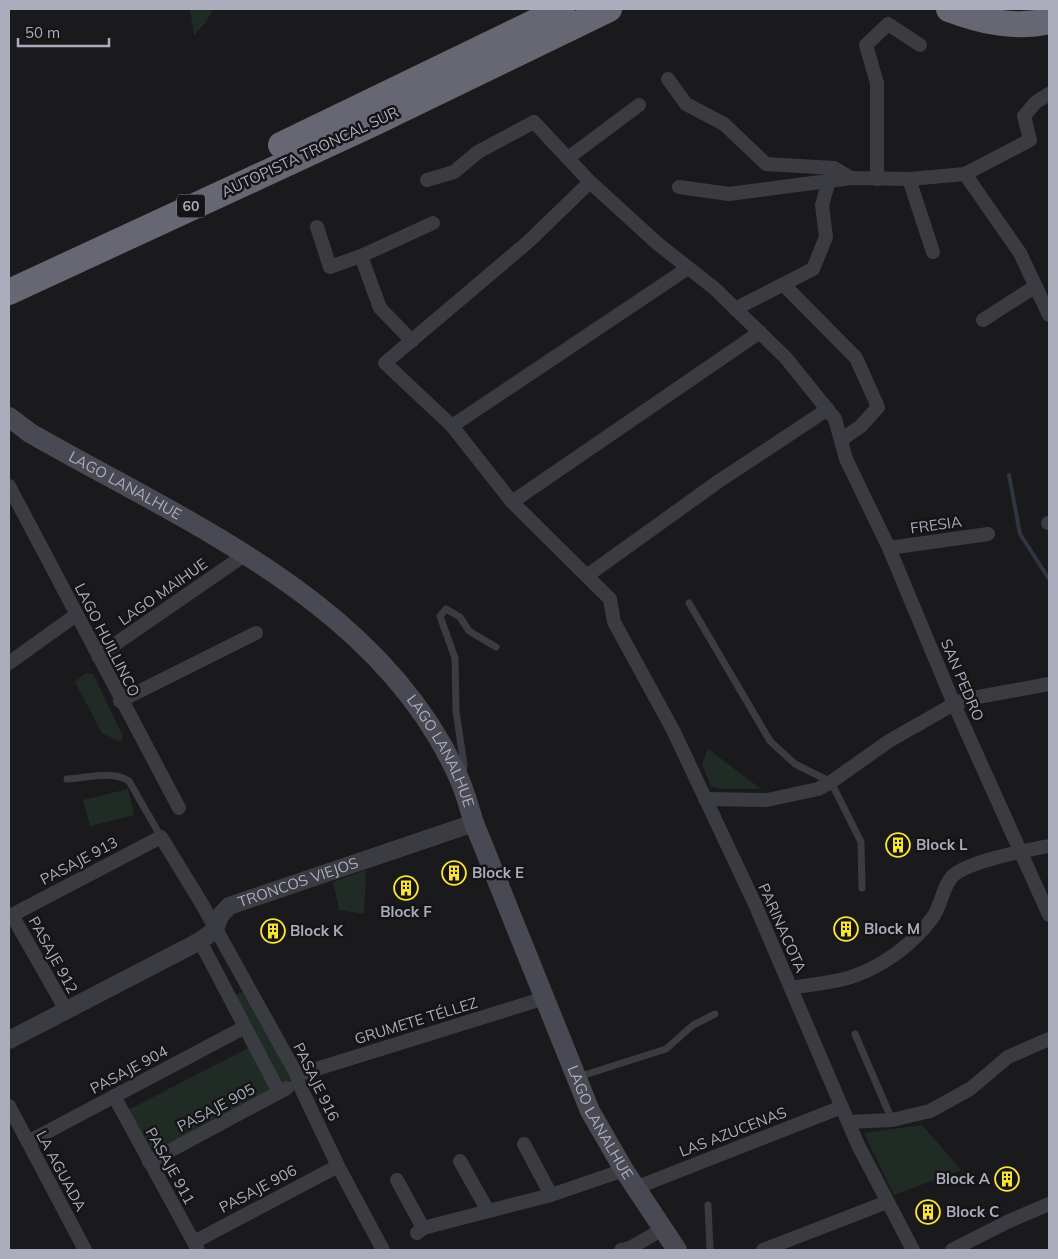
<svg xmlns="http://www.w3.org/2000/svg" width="1058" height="1259" viewBox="0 0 1058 1259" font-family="Mulish,sans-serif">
	<rect width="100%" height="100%" fill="#1a1a1c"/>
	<!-- green -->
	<g fill="#212b25">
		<polygon points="190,9 213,9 206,22 194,35"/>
		<polygon points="86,673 93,674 123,736 121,742 102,733 75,682"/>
		<polygon points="708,749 761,789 723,789 711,786 702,764"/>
		<polygon points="128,789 134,815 90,826 83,800"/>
		<polygon points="366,870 364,914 339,910 333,882"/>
		<polygon points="244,991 292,1079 282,1084 233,996"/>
		<polygon points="250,1047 273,1090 154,1154 128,1110"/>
		<polygon points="922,1125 961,1170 894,1195 864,1133"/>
	</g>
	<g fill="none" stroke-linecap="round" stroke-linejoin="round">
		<!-- stream -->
		<polyline stroke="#2f3542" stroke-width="4" points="1009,475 1020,534 1049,579"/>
		<!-- service -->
		<g stroke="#3b3b42" stroke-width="7">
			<polyline points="689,603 770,741 795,764 831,782 861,842 862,888"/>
			<polyline points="462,776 464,765 456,711 455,658 440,616 446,609 460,617 469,631 496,647"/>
			<path d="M 67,779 C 87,778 112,770 129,781 L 161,837"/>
			<polyline points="855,1034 892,1120"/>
			<polyline points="578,1077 666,1049 693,1025 715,1014"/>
			<polyline points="708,1205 710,1250"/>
		</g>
		<!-- minor -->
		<g stroke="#3b3b42" stroke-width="14">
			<polyline points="668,79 686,104 724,124 766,164 834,168 851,178"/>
			<polyline points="568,158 639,105"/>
			<polyline points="965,174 1020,253 1049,315"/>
			<polyline points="877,179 877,83 866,45 888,24 920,45"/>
			<polyline points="909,179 933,252"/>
			<polyline points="427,180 454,172 478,152 534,122 590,182 658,244 714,288 786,358 835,419 846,459 889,548 954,704 1049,915"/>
			<polyline points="590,182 528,242 385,363 452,426 512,502 610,599 614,622 673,730 754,902 858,1145 913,1250"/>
			<polyline points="679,187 729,194 851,178 909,179 965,174 1030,140 1024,116 1036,102 1049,94"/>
			<polyline points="317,227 330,267 361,256 433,223"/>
			<polyline points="361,256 380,308 412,341"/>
			<polyline points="785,286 856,358 878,407 861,426 841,440"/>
			<polyline points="735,309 813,269 826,237 822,205 829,181"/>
			<polyline points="983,320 1036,286"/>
			<polyline points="452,426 688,268"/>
			<polyline points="9,486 179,808"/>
			<polyline points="512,502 760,332"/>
			<polyline points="1048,523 1049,523"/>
			<polyline points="889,548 988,534"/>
			<polyline points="588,575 719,481 828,409"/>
			<polyline points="98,656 246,554"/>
			<polyline points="9,663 76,615"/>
			<polyline points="120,701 256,633"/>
			<polyline points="705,799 767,800 818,789 831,782 889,741 954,704 967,699 1049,684"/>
			<polyline points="200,941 279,1092"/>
			<path d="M 791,988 C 812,984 835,983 854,976 C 885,965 914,943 933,917 C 942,904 943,883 955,874 C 974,860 1024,851 1049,846"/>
			<polyline points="66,1010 12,915 161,837 202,904 297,1075 298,1082 338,1166 383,1250"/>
			<polyline points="297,1075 545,998"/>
			<polyline points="114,1096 198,1250"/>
			<polyline points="9,1106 85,1250"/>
			<polyline points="848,1122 892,1120 930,1111 970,1089 1008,1057 1049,1039"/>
			<polyline points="28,1142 245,1027"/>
			<polyline points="524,1144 551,1195"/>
			<polyline points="460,1161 488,1211"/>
			<polyline points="149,1162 287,1088"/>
			<polyline points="397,1180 423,1228"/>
			<polyline points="635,1188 842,1107"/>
			<polyline points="417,1233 423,1228 551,1195 624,1170"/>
			<polyline points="194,1242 338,1166"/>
			<polyline points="621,1250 630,1248 663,1229"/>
			<polyline points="763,1250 887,1202"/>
			<polyline points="952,1250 1007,1222 1049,1204"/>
		</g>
		<!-- tertiary -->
		<path stroke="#3b3b42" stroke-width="18" id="s1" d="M 9,1040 L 200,941 L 215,930 L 220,916 L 229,906 L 474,823"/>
		<!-- secondary -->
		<path stroke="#484952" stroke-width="20" id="s2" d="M 9,417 L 30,433 C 187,523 385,604 461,783 C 466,796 470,810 474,823 L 590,1111 L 624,1170 L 677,1250"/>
		<!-- motorway -->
		<g stroke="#666773" stroke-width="26">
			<path d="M 949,9 C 981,21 1014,29 1049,21"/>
			<polyline points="281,145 562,9"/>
			<polyline points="9,292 374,123 609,9"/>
		</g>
	</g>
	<!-- icons -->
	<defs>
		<g id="building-ring" transform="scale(1.25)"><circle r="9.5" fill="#151517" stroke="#fbe533" stroke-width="1.5"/><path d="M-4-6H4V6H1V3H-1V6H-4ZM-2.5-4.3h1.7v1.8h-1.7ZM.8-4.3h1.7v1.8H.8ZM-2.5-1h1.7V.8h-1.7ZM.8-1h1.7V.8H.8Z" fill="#fbe533"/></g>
	</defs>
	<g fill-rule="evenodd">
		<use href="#building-ring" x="898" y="845"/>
		<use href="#building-ring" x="454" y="873"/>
		<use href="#building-ring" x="406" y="888"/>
		<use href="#building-ring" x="846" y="929"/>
		<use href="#building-ring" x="273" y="931"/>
		<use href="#building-ring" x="1007" y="1179"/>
		<use href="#building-ring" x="928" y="1212"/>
	</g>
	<g text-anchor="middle" stroke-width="5" stroke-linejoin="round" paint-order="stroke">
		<!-- shield labels -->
		<rect fill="#151517" stroke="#7f7f8a" stroke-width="1" x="177" y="194.5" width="28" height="23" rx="4"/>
		<g font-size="14" font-weight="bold" fill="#acadbc">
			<text x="191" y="211">60</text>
		</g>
		<!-- street labels -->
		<g font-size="15" fill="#acadbc" stroke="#151517">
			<text transform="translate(310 152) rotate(-25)" y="5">AUTOPISTA TRONCAL SUR</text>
			<text dy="5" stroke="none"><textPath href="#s2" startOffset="135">LAGO LANALHUE</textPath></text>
			<text transform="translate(936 525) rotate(-8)" y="5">FRESIA</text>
			<text transform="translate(163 592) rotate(-35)" y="5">LAGO MAIHUE</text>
			<text transform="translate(107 640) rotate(63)" y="5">LAGO HUILLINCO</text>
			<text transform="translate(962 680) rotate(67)" y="5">SAN PEDRO</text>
			<text dy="5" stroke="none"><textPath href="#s2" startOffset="555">LAGO LANALHUE</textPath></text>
			<text transform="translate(79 861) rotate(-28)" y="5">PASAJE 913</text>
			<text dy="5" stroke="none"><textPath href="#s1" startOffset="335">TRONCOS VIEJOS</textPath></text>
			<text transform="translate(782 928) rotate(66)" y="5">PARINACOTA</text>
			<text transform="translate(53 955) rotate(61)" y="5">PASAJE 912</text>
			<text transform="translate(416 1021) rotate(-17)" y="5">GRUMETE TÉLLEZ</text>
			<text transform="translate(129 1070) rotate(-28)" y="5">PASAJE 904</text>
			<text transform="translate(316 1082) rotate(64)" y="5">PASAJE 916</text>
			<text transform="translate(216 1108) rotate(-28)" y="5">PASAJE 905</text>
			<text dy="5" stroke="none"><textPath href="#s2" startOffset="960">LAGO LANALHUE</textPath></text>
			<text transform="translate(733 1132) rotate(-21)" y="5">LAS AZUCENAS</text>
			<text transform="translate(170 1166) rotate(61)" y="5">PASAJE 911</text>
			<text transform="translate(61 1171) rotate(62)" y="5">LA AGUADA</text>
			<text transform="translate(258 1189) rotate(-28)" y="5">PASAJE 906</text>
		</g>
		<!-- poi labels -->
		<g font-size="15" font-weight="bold" fill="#acadbc" stroke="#151517" text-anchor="start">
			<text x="916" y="850">Block L</text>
			<text x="472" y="878">Block E</text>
			<text x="406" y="917" text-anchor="middle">Block F</text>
			<text x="864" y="934">Block M</text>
			<text x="290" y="936">Block K</text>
			<text x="990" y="1184" text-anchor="end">Block A</text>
			<text x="946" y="1217">Block C</text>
		</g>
	</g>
	<!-- border -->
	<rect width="1058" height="1259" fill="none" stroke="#acadbc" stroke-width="20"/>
	<!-- scale -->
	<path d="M18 38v8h91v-8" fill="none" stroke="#acadbc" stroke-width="2.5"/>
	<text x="25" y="38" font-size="15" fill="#acadbc" stroke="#151517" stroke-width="4" paint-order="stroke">50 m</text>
</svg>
